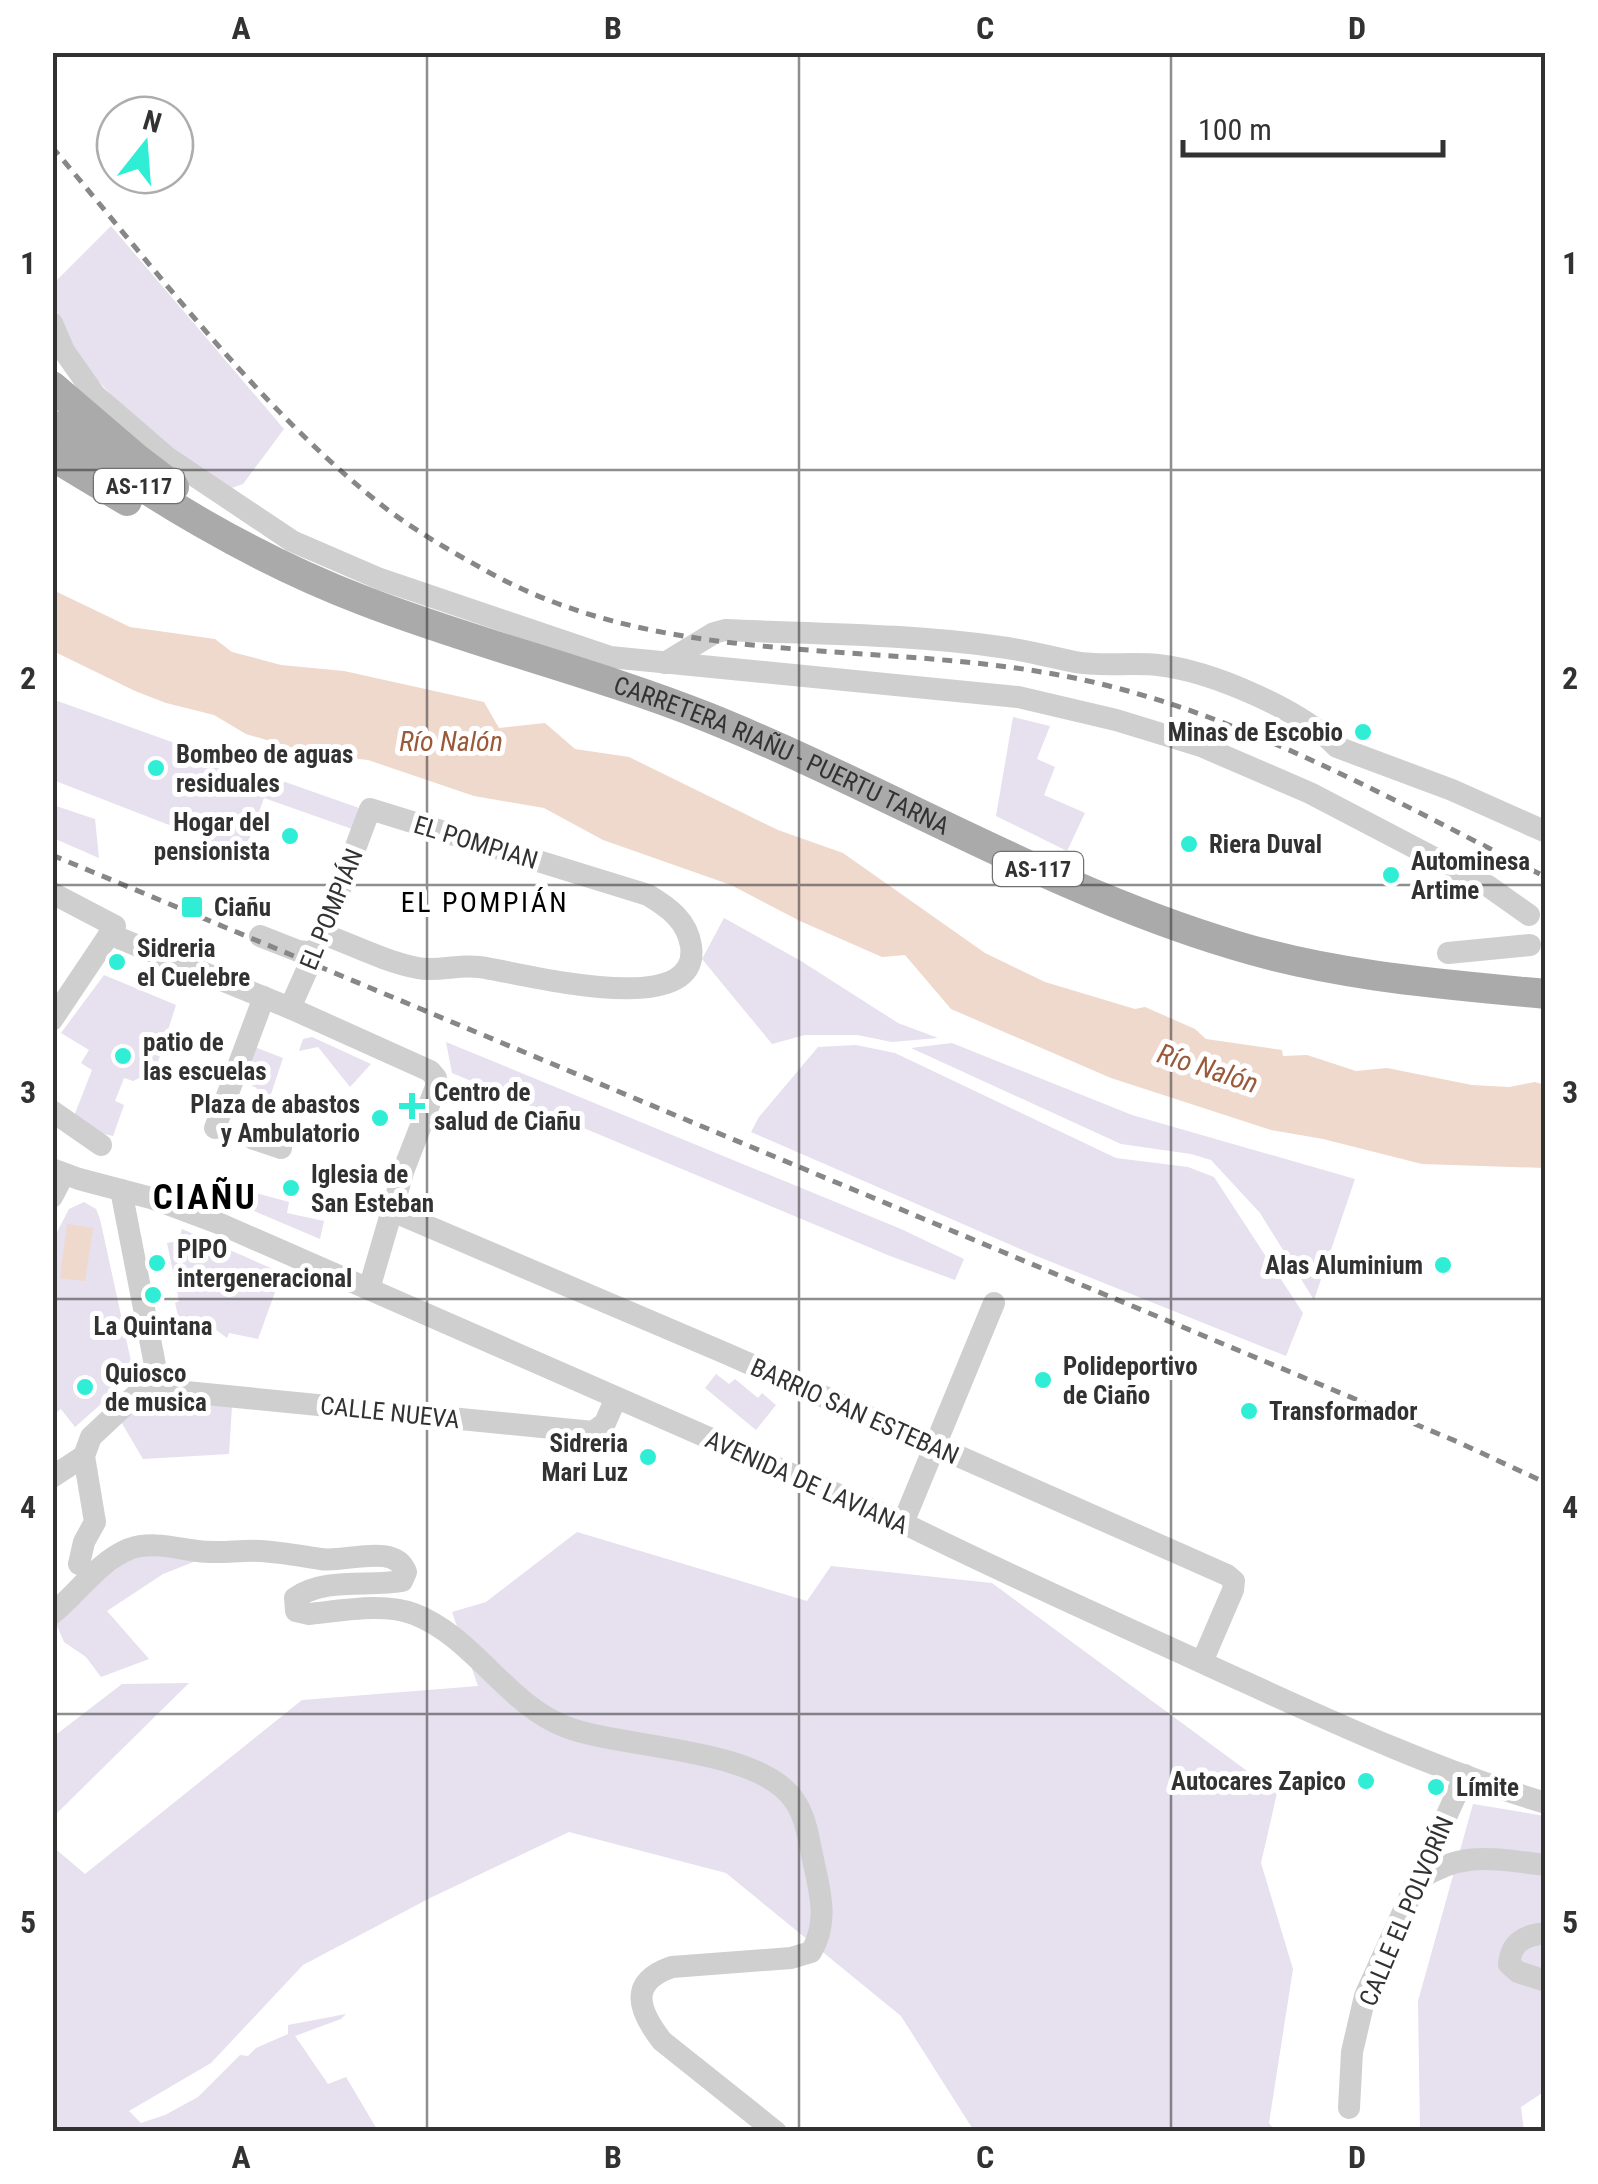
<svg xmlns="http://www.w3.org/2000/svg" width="1598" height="2184" viewBox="0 0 1598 2184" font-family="'Roboto Condensed',sans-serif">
	<rect width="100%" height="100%" fill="#fff"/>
	<!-- green -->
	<g fill="#e6e0ef">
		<path d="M 111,226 L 284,429 L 243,484 L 229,489 C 168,445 53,368 53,284 Z"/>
		<polygon points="52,699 222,760 216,780 263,797 271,777 359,808 352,829 264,798 244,854 53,780"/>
		<polygon points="1013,717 1050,726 1037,759 1055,767 1044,795 1085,813 1067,851 996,816"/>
		<polygon points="53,805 95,819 99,858 53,838"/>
		<polygon points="724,918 801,961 898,1023 938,1038 892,1042 857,1035 805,1035 772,1044 702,959"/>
		<polygon points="104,975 176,1005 155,1071 133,1081 124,1078 115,1101 124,1105 113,1136 100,1133 74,1116 92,1070 81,1063 89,1050 61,1033"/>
		<polygon points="312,1037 371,1064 350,1087 318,1047 299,1051 303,1039"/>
		<polygon points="446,1042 901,1229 964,1259 955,1280 890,1256 452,1073"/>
		<polygon points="952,1043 1132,1115 1355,1179 1314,1300 1260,1213 1211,1160 1191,1154 1121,1144 911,1048"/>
		<polygon points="856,1045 895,1053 1116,1158 1188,1167 1214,1177 1303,1313 1286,1356 1034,1255 751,1132 759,1117 818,1047"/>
		<polygon points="252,1046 283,1058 269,1100 255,1095 257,1088 252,1086 256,1080 254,1074 247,1075 245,1084 240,1082"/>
		<polygon points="252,1192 289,1202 287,1213 324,1221 320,1239 247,1208"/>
		<polygon points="84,1202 96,1209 100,1219 134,1375 75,1427 61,1409 53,1415 53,1240 69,1209"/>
		<polygon points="182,1229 282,1273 258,1339 229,1333 227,1338 211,1326 182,1333 175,1303 179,1301 167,1243 178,1241"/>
		<polygon points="716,1374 729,1384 735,1379 758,1398 762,1393 776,1405 756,1430 705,1388"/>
		<polygon points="152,1397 232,1406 229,1454 143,1459 120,1420"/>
		<polygon points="577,1532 807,1601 831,1566 992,1583 1277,1793 1261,1863 1293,1969 1269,2123 1275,2131 974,2131 901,2016 726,1873 569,1832 430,1898 303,1965 211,2063 129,2111 141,2123 165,2115 198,2097 240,2055 248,2056 256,2048 288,2034 288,2025 346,2014 341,2019 295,2036 328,2084 346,2077 378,2131 53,2131 52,1846 85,1874 302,1700 478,1686 452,1612 486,1602"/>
		<polygon points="136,1553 201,1559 163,1574 107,1611 149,1659 101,1677 86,1657 64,1642 54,1619"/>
		<polygon points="189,1683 53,1817 53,1737 122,1684"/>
		<polygon points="1473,1804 1545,1816 1545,2091 1521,2107 1524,2131 1420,2131 1418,2001"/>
	</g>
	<!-- water -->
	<g fill="#efd8cc">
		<polygon points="53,590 130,627 215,639 232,652 281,665 344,671 484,702 499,728 545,723 575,749 629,757 778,830 843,853 985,953 1045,982 1135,1009 1145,1007 1195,1029 1206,1039 1282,1050 1283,1056 1307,1055 1356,1071 1387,1068 1472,1085 1509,1087 1535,1082 1545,1085 1545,1168 1422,1164 1323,1139 1271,1130 1111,1078 951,1009 905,955 882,957 800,921 731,885 603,840 544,808 474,796 368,760 314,754 246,734 214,715 166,703 135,691 53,651"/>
		<polygon points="67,1224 93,1228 85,1281 60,1278"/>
	</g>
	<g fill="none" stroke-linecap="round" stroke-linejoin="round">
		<!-- minor -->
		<g stroke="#cfcfcf" stroke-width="22">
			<polyline points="52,323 64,351 95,395 168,458 292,541 380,579 610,657 1018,697 1116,720 1201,746 1310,793 1488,886 1529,915"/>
			<path d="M 665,663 L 714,633 L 725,630 C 817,634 909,634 1000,647 C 1025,650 1050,657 1075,662 C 1102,667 1131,662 1158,665 C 1211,671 1300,709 1337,747 L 1452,790 L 1544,831"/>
			<polyline points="52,893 115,926 52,1020"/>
			<polyline points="109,934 290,1008 430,1071 436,1078 436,1087 404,1169 369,1289"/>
			<polyline points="260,936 298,951 315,953"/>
			<polyline points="1448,953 1530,945"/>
			<path d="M 290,1008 L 323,934 L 370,809 L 648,895 C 668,907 687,920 691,946 C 702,1024 515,971 479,967 C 459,964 437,972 418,968 C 386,962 353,945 323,934"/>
			<polyline points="52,1111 101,1145"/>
			<polyline points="215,1128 264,997"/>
			<polyline points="254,1139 281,1148"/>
			<path d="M 52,1169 L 79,1179 L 151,1198 L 218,1223 L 903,1523 C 1005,1574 1110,1620 1214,1668 C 1322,1717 1432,1769 1546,1803"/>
			<polyline points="52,1197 64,1174"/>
			<polyline points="392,1211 725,1353 1227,1575 1234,1581 1233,1590 1202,1662"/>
			<polyline points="145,1388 593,1432 605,1423 616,1398"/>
			<polyline points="52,1477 84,1456"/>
			<polyline points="903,1523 994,1303"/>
			<polyline points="79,1564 84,1542 95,1522 84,1456 91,1437 155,1377 155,1365 121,1190"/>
			<path d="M 52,1614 C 78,1593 98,1562 129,1549 C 151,1541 175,1548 198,1551 C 218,1554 239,1550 260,1551 C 280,1552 301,1556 321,1559 C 345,1563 395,1542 406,1572 L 402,1581 C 368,1587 325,1577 295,1598 L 296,1611 L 309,1614 C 340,1611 384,1602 414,1614 C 474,1637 506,1704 566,1727 C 623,1749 758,1747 794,1800 C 807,1818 809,1843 814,1864 C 821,1895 828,1924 811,1952 L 791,1958 L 672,1967 C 628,1982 638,2010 662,2041 L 776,2132"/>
			<path d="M 1418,1880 C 1463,1850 1494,1859 1546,1865"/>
			<path d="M 1546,1933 C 1525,1935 1511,1942 1509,1964 L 1518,1972 L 1546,1981"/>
			<polyline points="1349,2108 1352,2052 1365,1996 1465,1775"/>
		</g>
		<!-- major -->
		<g stroke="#aaa" stroke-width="30">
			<polyline points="52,386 136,458 174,487"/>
			<path id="s1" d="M 52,425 C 149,495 250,557 362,600 C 475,644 594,672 707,717 C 884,788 1050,890 1234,945 C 1335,976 1441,984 1546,994"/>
			<polyline points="52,456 127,501"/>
		</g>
		<!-- rail -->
		<g stroke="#878787" stroke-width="5" stroke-dasharray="10 8" stroke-linecap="butt">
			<path d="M 52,147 C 153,266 252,400 374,499 C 407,526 445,548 483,569 C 661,670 866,639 1059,675 C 1232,707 1389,799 1546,877"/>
			<polyline points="52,855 1458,1442 1546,1483"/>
		</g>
	</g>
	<!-- grid -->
	<path fill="none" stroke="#323232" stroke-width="2.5" stroke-opacity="0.55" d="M 427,52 L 427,2132M 799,52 L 799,2132M 1171,52 L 1171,2132M 52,470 L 1546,470M 52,885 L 1546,885M 52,1299 L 1546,1299M 52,1714 L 1546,1714"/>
	<!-- markers -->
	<g fill="#2feed5" stroke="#fff" stroke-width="4">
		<circle cx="1363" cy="732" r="10"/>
		<circle cx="156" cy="768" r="10"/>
		<circle cx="290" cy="836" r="10"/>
		<circle cx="1189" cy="844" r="10"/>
		<circle cx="1391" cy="875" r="10"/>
		<rect x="180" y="895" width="24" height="24" rx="5"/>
		<circle cx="117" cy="962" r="10"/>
		<circle cx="123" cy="1056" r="10"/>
		<path d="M407 1091h10v10h10v10h-10v10h-10v-10h-10v-10h10z"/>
		<circle cx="380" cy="1118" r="10"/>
		<circle cx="291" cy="1188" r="10"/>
		<circle cx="157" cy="1263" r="10"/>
		<circle cx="1443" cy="1265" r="10"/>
		<circle cx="153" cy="1295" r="10"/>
		<circle cx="1043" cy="1380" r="10"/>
		<circle cx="85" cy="1387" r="10"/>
		<circle cx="1249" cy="1411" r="10"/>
		<circle cx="648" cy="1457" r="10"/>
		<circle cx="1366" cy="1781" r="10"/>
		<circle cx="1436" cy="1787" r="10"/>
	</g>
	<g text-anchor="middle" stroke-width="10" stroke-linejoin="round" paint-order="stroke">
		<!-- shield labels -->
		<g fill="#fff" stroke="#707070" stroke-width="2.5">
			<rect x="94" y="469" width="90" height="34" rx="8"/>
			<rect x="993" y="852" width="90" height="34" rx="8"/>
		</g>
		<g font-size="22" font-weight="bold" fill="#323232">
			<text x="139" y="494">AS-117</text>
			<text x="1038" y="877">AS-117</text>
		</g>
		<!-- poi labels -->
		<g font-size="25" font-weight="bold" fill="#323232" stroke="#fff" text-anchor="start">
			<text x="1343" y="741" text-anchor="end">Minas de Escobio</text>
			<text x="176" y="763">Bombeo de aguas<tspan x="176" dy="29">residuales</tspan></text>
			<text x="270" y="831" text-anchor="end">Hogar del<tspan x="270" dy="29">pensionista</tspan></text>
			<text x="1209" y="853">Riera Duval</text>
			<text x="1411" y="870">Autominesa<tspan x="1411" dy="29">Artime</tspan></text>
			<text x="214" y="916">Ciañu</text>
			<text x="137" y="957">Sidreria<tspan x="137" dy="29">el Cuelebre</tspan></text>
			<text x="143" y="1051">patio de<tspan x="143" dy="29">las escuelas</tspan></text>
			<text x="434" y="1101">Centro de<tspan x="434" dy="29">salud de Ciañu</tspan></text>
			<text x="360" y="1113" text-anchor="end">Plaza de abastos<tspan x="360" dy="29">y Ambulatorio</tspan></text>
			<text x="311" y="1183">Iglesia de<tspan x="311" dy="29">San Esteban</tspan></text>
			<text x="177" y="1258">PIPO<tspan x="177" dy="29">intergeneracional</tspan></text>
			<text x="1423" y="1274" text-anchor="end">Alas Aluminium</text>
			<text x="153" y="1335" text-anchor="middle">La Quintana</text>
			<text x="1063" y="1375">Polideportivo<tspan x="1063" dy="29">de Ciaño</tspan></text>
			<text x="105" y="1382">Quiosco<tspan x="105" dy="29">de musica</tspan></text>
			<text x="1269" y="1420">Transformador</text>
			<text x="628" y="1452" text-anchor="end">Sidreria<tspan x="628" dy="29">Mari Luz</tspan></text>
			<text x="1346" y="1790" text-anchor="end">Autocares Zapico</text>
			<text x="1456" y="1796">Límite</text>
		</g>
		<!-- street labels -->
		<g font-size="25" fill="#323232" stroke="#fff">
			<text dy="9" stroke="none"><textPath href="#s1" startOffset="805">CARRETERA RIAÑU - PUERTU TARNA</textPath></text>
			<text transform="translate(476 842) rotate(17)" y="9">EL POMPIAN</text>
			<text transform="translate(331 909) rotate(-68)" y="9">EL POMPIÁN</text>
			<text transform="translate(855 1411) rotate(24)" y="9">BARRIO SAN ESTEBAN</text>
			<text transform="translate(390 1412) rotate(6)" y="9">CALLE NUEVA</text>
			<text transform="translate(807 1482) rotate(24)" y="9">AVENIDA DE LAVIANA</text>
			<text transform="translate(1406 1911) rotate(-67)" y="9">CALLE EL POLVORÍN</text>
		</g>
		<!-- water labels -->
		<g font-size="28" font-style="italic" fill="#9a5a3a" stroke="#fff">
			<text x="451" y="751">Río Nalón</text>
			<text transform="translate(1208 1068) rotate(18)" y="10">Río Nalón</text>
		</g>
		<!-- neighbourhood labels -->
		<g font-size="28" letter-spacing="2.5" fill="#000" stroke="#fff">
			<text x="485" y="912">EL POMPIÁN</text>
		</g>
		<!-- district labels -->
		<g font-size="35" font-weight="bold" letter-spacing="2.5" fill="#000" stroke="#fff">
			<text x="205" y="1209">CIAÑU</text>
		</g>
	</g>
	<!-- border -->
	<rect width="1598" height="2184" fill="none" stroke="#ffffff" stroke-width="110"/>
	<!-- north arrow -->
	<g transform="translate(145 145) rotate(17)"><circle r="48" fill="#ffffff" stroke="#adadad" stroke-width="2.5"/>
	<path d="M0-8L18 38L0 25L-18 38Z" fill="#2feed5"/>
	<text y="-15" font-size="28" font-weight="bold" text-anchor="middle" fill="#323232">N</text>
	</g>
	<!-- scale -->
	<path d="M1183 140v15h260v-15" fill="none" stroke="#323232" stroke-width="5"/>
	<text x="1198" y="140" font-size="30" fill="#323232" stroke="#ffffff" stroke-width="8" paint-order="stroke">100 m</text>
	<rect x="55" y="55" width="1488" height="2074" fill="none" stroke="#323232" stroke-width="4"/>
	<g font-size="32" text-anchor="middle" font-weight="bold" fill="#323232">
		<text x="241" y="39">A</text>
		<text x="613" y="39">B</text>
		<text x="985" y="39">C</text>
		<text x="1357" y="39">D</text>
		<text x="28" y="274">1</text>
		<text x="1570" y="274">1</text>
		<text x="28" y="689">2</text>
		<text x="1570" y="689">2</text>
		<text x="28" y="1103">3</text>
		<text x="1570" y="1103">3</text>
		<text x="28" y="1518">4</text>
		<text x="1570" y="1518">4</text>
		<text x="28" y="1933">5</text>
		<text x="1570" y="1933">5</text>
		<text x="241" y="2168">A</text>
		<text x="613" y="2168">B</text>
		<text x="985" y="2168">C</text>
		<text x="1357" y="2168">D</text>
	</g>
</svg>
